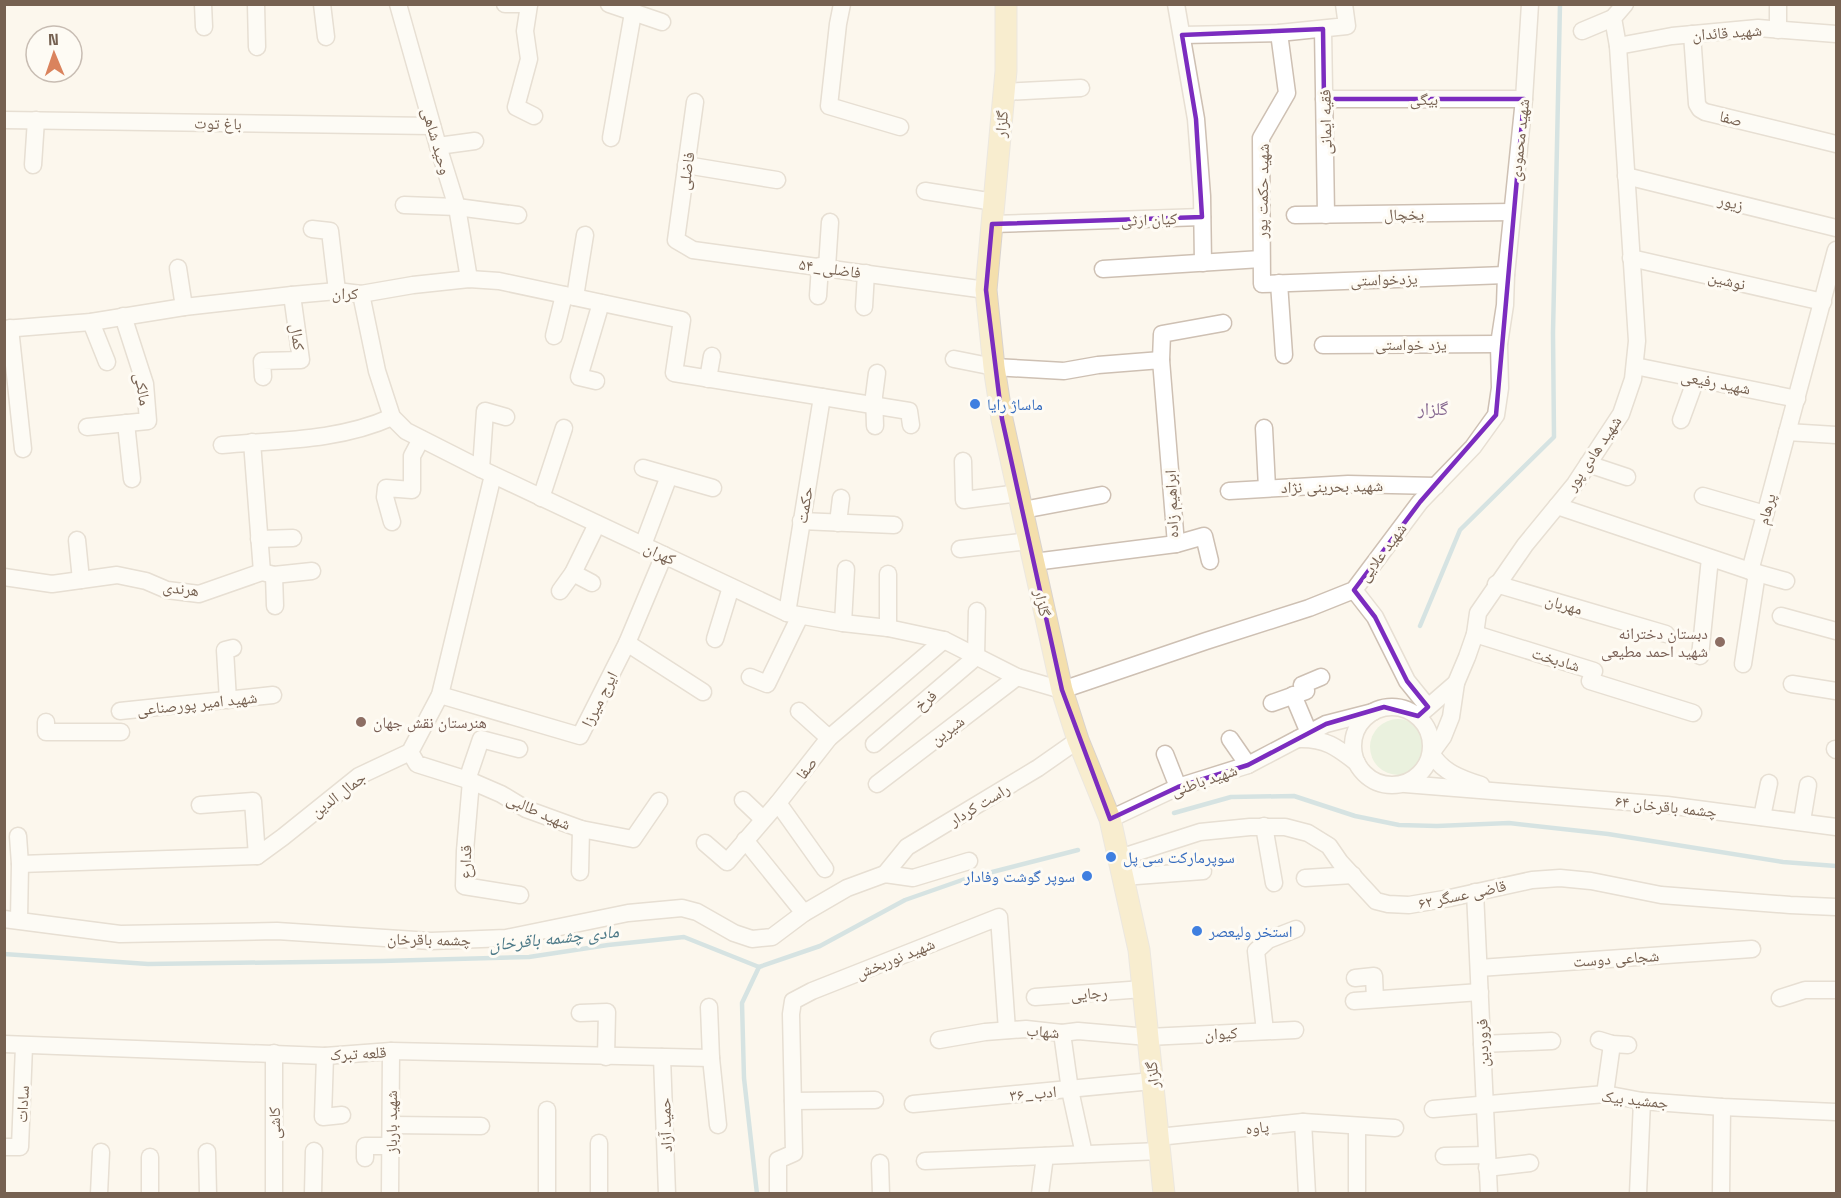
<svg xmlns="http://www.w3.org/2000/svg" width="1841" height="1198" viewBox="0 0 1841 1198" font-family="'Space Grotesk','Noto Naskh Arabic',sans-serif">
	<rect width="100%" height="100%" fill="#fcf7ed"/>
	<!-- green -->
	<circle fill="#d5e9cc" cx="1398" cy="747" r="28"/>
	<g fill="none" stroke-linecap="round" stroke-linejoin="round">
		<!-- stream -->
		<g stroke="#a9cbd6" stroke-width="4.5">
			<polyline points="1420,626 1460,530 1554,437 1553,333 1560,4"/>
			<polyline points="1174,813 1231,797 1294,796 1355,816 1399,825 1437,826 1509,823 1608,834 1783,862 1836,866"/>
			<polyline points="4,954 148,964 382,961 529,957 608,945 684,937 759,967 820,946 905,900 965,879 1078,850"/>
			<polyline points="757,1194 744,1078 742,1003 759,967"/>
		</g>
		<!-- minor casing -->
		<g stroke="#cec0b3" stroke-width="19">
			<g id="minor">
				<polyline points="203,4 204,27"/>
				<polyline points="256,4 257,47"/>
				<polyline points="322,4 326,37"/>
				<polyline points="398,4 438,146 457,207 469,279"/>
				<polyline points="505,4 529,4"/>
				<polyline points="609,4 662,22"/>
				<polyline points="842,4 838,24 829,106 900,127"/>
				<polyline points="1176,4 1196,119 1202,196 1203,263"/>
				<polyline points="529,5 525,31 529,59 516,107 534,116"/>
				<polyline points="1323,29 1326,215"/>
				<polyline points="1778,30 1778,4"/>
				<polyline points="1582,31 1613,18"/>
				<polyline points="1279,33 1287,93 1261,138 1262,284 1506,275"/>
				<polyline points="1692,34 1697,104 1700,109 1705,112 1836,144"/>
				<polyline points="1182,35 1279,33 1347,26 1344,4"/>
				<polyline points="1618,46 1672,36 1758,28 1836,34"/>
				<polyline points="1004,92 1081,88"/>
				<polyline points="1324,99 1524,99"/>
				<polyline points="695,102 676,240 693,250 986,290"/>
				<polyline points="4,120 432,126"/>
				<polyline points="611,138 633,13"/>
				<polyline points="438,146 475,141"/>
				<polyline points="33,165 36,120"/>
				<polyline points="686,165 777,180"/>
				<polyline points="1626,176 1836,228"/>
				<polyline points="925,191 994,202"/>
				<polyline points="404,205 457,207 518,215"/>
				<polyline points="1295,215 1512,212"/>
				<polyline points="992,224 1202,217"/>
				<polyline points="312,229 330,231 337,291"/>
				<polyline points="1631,258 1823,302"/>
				<polyline points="827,267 830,222"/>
				<polyline points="178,268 184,307"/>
				<polyline points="1103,269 1261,259"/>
				<polyline points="1279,283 1284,355"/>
				<polyline points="361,294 377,371 392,417 406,431 481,469 787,613 843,623 888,628 944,640 1017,677 1062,690 1206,641 1309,608 1354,590 1420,502 1473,447 1496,415 1500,388 1499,344 1505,305 1506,275 1524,99 1530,4"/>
				<polyline points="818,296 820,266"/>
				<polyline points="575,297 585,235"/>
				<polyline points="864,307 866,273"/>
				<polyline points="91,322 107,362"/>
				<polyline points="10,328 23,449"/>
				<polyline points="4,329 91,322 184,307 292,295 337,291 361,294 413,285 469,279 499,281 682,320 674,373 909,411 911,425"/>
				<polyline points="554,336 564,295"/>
				<polyline points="1323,345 1499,344"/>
				<polyline points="954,359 994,367 1064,371 1098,365 1161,360 1176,544 1034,562"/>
				<polyline points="1161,360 1162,334 1223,323"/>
				<polyline points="1635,366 1797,399"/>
				<polyline points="263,377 262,361 301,360 292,295"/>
				<polyline points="708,379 712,356"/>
				<polyline points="596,381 579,377 601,303"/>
				<polyline points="1681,420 1696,379"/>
				<polyline points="126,423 132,479"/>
				<polyline points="875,426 874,396 877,373"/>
				<polyline points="87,427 148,421 145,384 123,316"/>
				<polyline points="1264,428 1267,488"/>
				<polyline points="1787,432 1836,435"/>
				<polyline points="252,442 262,572"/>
				<path d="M 222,445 C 279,440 339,441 392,417"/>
				<polyline points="963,461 964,500 1019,493"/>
				<polyline points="1588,464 1627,477"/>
				<polyline points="643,468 713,488"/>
				<polyline points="481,469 485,411 506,417"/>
				<polyline points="1229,491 1348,484 1436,486"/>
				<polyline points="1703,496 1765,514"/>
				<polyline points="541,498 564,428"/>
				<polyline points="1557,506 1750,571 1786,581"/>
				<polyline points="1023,510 1102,495"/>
				<polyline points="801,521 894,525"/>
				<polyline points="392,522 385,497 386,488 412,490 412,456 421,439"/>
				<polyline points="838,523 841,498"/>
				<polyline points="259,539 293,538"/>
				<polyline points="77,540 81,580"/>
				<polyline points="1176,544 1204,536 1210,561"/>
				<polyline points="643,545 669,476"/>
				<polyline points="960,549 1029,541"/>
				<polyline points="1750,571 1836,250"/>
				<polyline points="262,572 274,575 312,571"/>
				<polyline points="573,573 592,583"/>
				<polyline points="274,575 275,606"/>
				<polyline points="4,577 52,584 117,575 146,581 167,590 199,594 262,572"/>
				<polyline points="1496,584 1666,634"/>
				<polyline points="1354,590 1375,617 1407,681 1428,707"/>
				<polyline points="560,591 573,573 597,524"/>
				<polyline points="787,613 822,397"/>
				<polyline points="1781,616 1836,631"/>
				<polyline points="843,623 846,569"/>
				<polyline points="888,628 888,574"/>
				<polyline points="1475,634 1594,671 1590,681 1693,713"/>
				<polyline points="715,639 731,587"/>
				<polyline points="627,643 703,692"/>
				<polyline points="1700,656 1710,558"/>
				<polyline points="1743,664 1757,573"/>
				<polyline points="750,677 767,684 800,616"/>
				<polyline points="1792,684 1836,691"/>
				<polyline points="440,695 580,736 627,643 664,555"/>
				<polyline points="1293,695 1309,733"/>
				<polyline points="228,700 225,650 233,648"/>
				<polyline points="1272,703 1306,691 1302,685 1321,677"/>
				<circle cx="1392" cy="746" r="39"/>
				<polyline points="120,711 273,695"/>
				<polyline points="799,711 829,738"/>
				<polyline points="1418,716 1456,683 1467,657 1475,634 1478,613 1525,545 1575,484 1621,414 1633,379 1637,341 1618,46 1613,18 1625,4"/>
				<polyline points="46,722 46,732 121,732"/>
				<polyline points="1230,739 1248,765"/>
				<path d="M 1298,739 C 1325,738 1337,747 1357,763"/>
				<polyline points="874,744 976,657 977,611"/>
				<polyline points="1835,749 1836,750"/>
				<polyline points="410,752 417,764 471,781 501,794 526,809 581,829 633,839 659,801"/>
				<polyline points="1432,752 1443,737 1451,717 1456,683"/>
				<polyline points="1165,754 1178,787"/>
				<path d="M 1432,754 C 1442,772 1462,779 1481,785"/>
				<polyline points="467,780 481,739 519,749"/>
				<polyline points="471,781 465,851 464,886 520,895"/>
				<polyline points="877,784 1017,677"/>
				<polyline points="1405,784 1667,805 1836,827"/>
				<polyline points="743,800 763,819"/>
				<polyline points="778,803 825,869"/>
				<polyline points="200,805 253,801 257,856"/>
				<polyline points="1762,817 1769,783"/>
				<polyline points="1110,819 1178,787 1248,765 1326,724 1373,712"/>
				<polyline points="1802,821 1808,785"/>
				<polyline points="1264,826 1274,883"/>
				<polyline points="18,836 20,864 19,920"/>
				<polyline points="745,840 804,913"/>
				<polyline points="705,843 727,862 778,803 829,738 944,640"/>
				<polyline points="1119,858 1200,832 1250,827 1285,827 1308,833 1329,846 1340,862 1376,901 1388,904 1409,905 1450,898 1532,880 1560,878 1591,881 1661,895 1790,905 1836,907"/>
				<polyline points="20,864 257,856 283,837 359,776 410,752 440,695 493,475"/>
				<polyline points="580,872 581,829"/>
				<polyline points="885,874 907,847 1038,768 1078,740"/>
				<polyline points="1123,877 1203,871"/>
				<polyline points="1305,878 1353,875"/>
				<polyline points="1475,892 1489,1194"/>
				<polyline points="4,919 120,934 277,931 431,941 506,938 628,913 682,908 697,912 734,933 752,939 772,937 804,913 847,888 885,874 913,878 969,861"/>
				<polyline points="1479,968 1752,949"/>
				<polyline points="1355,978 1374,976 1375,999"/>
				<polyline points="1035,997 1143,989"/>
				<polyline points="1780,998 1805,990 1836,990"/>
				<polyline points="1354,1001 1480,992"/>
				<polyline points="709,1007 711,1058 718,1125"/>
				<polyline points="580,1013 607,1012 606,1057"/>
				<polyline points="1265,1031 1256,951 1268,940 1296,929"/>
				<polyline points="1062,1033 1070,1090 1084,1154"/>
				<polyline points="939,1040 985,1032 1026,1029 1062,1033 1078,1031 1148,1037 1295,1030"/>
				<polyline points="1599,1040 1612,1044 1628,1045"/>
				<polyline points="4,1044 325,1056 391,1051 711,1058"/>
				<polyline points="1482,1044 1552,1041"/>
				<polyline points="325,1056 323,1117 342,1115"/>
				<polyline points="662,1057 667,1194"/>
				<polyline points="1605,1094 1612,1044"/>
				<polyline points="793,1101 875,1100"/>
				<polyline points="913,1104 1152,1081"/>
				<polyline points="1433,1109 1605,1094 1642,1101 1722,1107 1836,1112"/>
				<polyline points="547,1110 547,1194"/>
				<polyline points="1303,1122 1307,1194"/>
				<polyline points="391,1125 481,1126"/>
				<polyline points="1357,1126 1357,1191"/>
				<polyline points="1158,1137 1303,1122 1395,1128"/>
				<polyline points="599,1143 599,1194"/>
				<polyline points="4,1147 20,1147 24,1046"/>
				<polyline points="207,1152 208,1194"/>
				<polyline points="1444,1156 1487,1155"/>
				<polyline points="150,1157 150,1194"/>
				<polyline points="365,1158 365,1146 391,1146"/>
				<polyline points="925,1161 1160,1151"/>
				<polyline points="880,1163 881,1194"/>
				<polyline points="1487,1168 1530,1163"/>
				<polyline points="99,1194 101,1152"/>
				<polyline points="274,1194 274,1053"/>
				<polyline points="313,1194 314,1151"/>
				<polyline points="390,1194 391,1051"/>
				<polyline points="778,1194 778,1160 794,1153 791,1014 793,1001 812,991 999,917 1007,1030"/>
				<polyline points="1040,1194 1045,1156"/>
				<polyline points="1638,1194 1642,1101"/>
				<polyline points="1721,1194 1722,1107"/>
			</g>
		</g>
		<!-- major casing -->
		<g stroke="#d9d3ce" stroke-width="23">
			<polyline id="major" points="1006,4 1006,71 986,290 994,367 1002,419 1062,690 1078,740 1110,819 1139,950 1164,1194"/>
		</g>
		<!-- minor -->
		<use href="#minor" stroke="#fff" stroke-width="16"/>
		<!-- major -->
		<use href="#major" stroke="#f4dfac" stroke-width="21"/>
	</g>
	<!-- marked area -->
	<path d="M0 0H1841V1198H0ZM 1323,29 L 1324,99 L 1524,99 L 1496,415 L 1420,502 L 1354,590 L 1375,617 L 1407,681 L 1428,707 L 1418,716 L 1384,707 L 1326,724 L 1248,765 L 1178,787 L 1110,819 L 1062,690 L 1002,419 L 986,290 L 992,224 L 1202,217 L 1196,119 L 1182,35 Z" fill="#fcf7ed" fill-opacity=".55" fill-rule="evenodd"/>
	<path fill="none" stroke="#7b2cbf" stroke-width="4.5" stroke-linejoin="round" d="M 1323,29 L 1324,99 L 1524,99 L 1496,415 L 1420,502 L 1354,590 L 1375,617 L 1407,681 L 1428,707 L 1418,716 L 1384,707 L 1326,724 L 1248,765 L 1178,787 L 1110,819 L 1062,690 L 1002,419 L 986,290 L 992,224 L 1202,217 L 1196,119 L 1182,35 Z"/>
	<!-- markers -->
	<g fill="#3f7fe0" stroke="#fefbf4" stroke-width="2">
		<circle cx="975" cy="404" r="6"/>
		<circle cx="1111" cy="857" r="6"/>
		<circle cx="1087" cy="876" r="6"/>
		<circle cx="1197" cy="931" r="6"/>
	</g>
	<g fill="#8d6e63" stroke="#fefbf4" stroke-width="2">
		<circle cx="1720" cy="642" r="6"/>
		<circle cx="361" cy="722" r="6"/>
	</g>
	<g text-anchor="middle" stroke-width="6" stroke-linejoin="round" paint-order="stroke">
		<!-- street labels -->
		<g font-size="16" fill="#766151" stroke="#fefbf4">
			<text transform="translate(1727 32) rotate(-4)" y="6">شهید قائدان</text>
			<text x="1424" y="105">بیگی</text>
			<text transform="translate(1731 118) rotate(14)" y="6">صفا</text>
			<text transform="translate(1325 122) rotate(-91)" y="6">فقیه ایمانی</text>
			<text transform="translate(218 123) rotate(1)" y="6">باغ توت</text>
			<text transform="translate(1001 124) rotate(-85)" y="6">گلزار</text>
			<text transform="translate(1519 140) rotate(-84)" y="6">شهید محمودی</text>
			<text transform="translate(437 141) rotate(74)" y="6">وحید شاهی</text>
			<text transform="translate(686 171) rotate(-82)" y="6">فاضلی</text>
			<text transform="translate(1262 191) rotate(-89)" y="6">شهید حکمت پور</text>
			<text transform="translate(1731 202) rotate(14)" y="6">زیور</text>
			<text transform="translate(1404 214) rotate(-1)" y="6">یخچال</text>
			<text transform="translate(1149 219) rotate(-2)" y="6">کیان ارثی</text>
			<text transform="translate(830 268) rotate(8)" y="6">۵۴_فاضلی</text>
			<text transform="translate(1384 279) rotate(-2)" y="6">یزدخواستی</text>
			<text transform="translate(1727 280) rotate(13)" y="6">نوشین</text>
			<text transform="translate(345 293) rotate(1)" y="6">کران</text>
			<text transform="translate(298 337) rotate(82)" y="6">کمال</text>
			<text x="1411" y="350">یزد خواستی</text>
			<text transform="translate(1716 382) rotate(11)" y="6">شهید رفیعی</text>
			<text transform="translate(143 389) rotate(80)" y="6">مالکی</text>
			<text transform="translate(1593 453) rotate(-56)" y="6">شهید هادی پور</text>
			<text transform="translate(1332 486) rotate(-1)" y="6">شهید بحرینی نژاد</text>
			<text transform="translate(1171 504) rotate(-92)" y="6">ابراهیم زاده</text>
			<text transform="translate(804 505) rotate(-80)" y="6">حکمت</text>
			<text transform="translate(1766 509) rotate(-75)" y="6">پرهام</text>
			<text transform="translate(1382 552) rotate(-53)" y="6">شهید علایی</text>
			<text transform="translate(660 553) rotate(25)" y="6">کهران</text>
			<text transform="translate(181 588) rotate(7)" y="6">هرندی</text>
			<text transform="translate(1043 603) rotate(78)" y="6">گلزار</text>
			<text transform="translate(1564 604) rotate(16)" y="6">مهربان</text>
			<text transform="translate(1556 659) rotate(17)" y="6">شادبخت</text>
			<text transform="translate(599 699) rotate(-63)" y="6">ایرج میرزا</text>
			<text transform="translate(925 700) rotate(-40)" y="6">فرخ</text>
			<text transform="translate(197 703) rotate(-6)" y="6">شهید امیر پورصناعی</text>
			<text transform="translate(947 730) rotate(-37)" y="6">شیرین</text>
			<text transform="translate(806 768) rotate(-52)" y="6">صفا</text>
			<text transform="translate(1204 780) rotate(-19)" y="6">شهید باطنی</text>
			<text transform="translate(338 794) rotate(-37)" y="6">جمال الدین</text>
			<text transform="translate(979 804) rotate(-31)" y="6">راست کردار</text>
			<text transform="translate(1666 806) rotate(6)" y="6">چشمه باقرخان ۶۴</text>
			<text transform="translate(539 811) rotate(24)" y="6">شهید طالبی</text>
			<text transform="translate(465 862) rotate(-89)" y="6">قدارع</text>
			<text transform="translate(1462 894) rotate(-12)" y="6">قاضی عسگر ۶۲</text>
			<text transform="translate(429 939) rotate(1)" y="6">چشمه باقرخان</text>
			<text transform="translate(895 958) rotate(-22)" y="6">شهید نوربخش</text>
			<text transform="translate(1616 958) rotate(-4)" y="6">شجاعی دوست</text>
			<text transform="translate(1089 993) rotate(-4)" y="6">رجایی</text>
			<text transform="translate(1043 1031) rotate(4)" y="6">شهاب</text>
			<text transform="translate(1221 1033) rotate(-3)" y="6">کیوان</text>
			<text transform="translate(1482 1043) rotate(-92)" y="6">فروردین</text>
			<text transform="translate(358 1053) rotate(-3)" y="6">قلعه تبرک</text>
			<text transform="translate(1152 1075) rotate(-96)" y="6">گلزار</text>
			<text transform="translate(1033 1093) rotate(-5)" y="6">۳۶_ادب</text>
			<text transform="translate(1635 1099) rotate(6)" y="6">جمشید بیک</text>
			<text transform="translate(22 1104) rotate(-87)" y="6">سادات</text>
			<text transform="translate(391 1122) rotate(-90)" y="6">شهید بارباز</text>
			<text transform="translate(274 1123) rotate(-90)" y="6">کاشی</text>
			<text transform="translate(665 1125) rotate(-92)" y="6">حمید آزاد</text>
			<text transform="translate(1257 1127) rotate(-6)" y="6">پاوه</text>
		</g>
		<!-- shop labels -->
		<g font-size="16" fill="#366cbe" stroke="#fefbf4" text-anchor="start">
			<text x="987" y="410">ماساژ رایا</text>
			<text x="1123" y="863">سوپرمارکت سی پل</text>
			<text x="1075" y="882" text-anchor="end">سوپر گوشت وفادار</text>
			<text x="1209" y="937">استخر ولیعصر</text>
		</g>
		<!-- education labels -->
		<g font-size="16" fill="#785e54" stroke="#fefbf4" text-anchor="end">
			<text x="1708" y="639">دبستان دخترانه<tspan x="1708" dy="18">شهید احمد مطیعی</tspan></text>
			<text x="373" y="728" text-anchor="start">هنرستان نقش جهان</text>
		</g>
		<!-- neighbourhood labels -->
		<g font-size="18" fill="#876991" stroke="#fefbf4">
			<text x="1433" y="415">گلزار</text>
		</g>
		<!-- water labels -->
		<g font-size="18" font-style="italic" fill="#4c7987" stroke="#fefbf4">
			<text transform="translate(554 938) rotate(-6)" y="6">مادی چشمه باقرخان</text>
		</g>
	</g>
	<!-- border -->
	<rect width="1841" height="1198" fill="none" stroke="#766151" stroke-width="12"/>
	<!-- north arrow -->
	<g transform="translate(54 54) rotate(358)"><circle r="28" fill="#fefbf4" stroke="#c8bdb3" stroke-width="1.5"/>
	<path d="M0-4.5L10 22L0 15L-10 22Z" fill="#da835d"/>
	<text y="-9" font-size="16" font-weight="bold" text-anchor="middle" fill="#766151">N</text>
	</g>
</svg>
